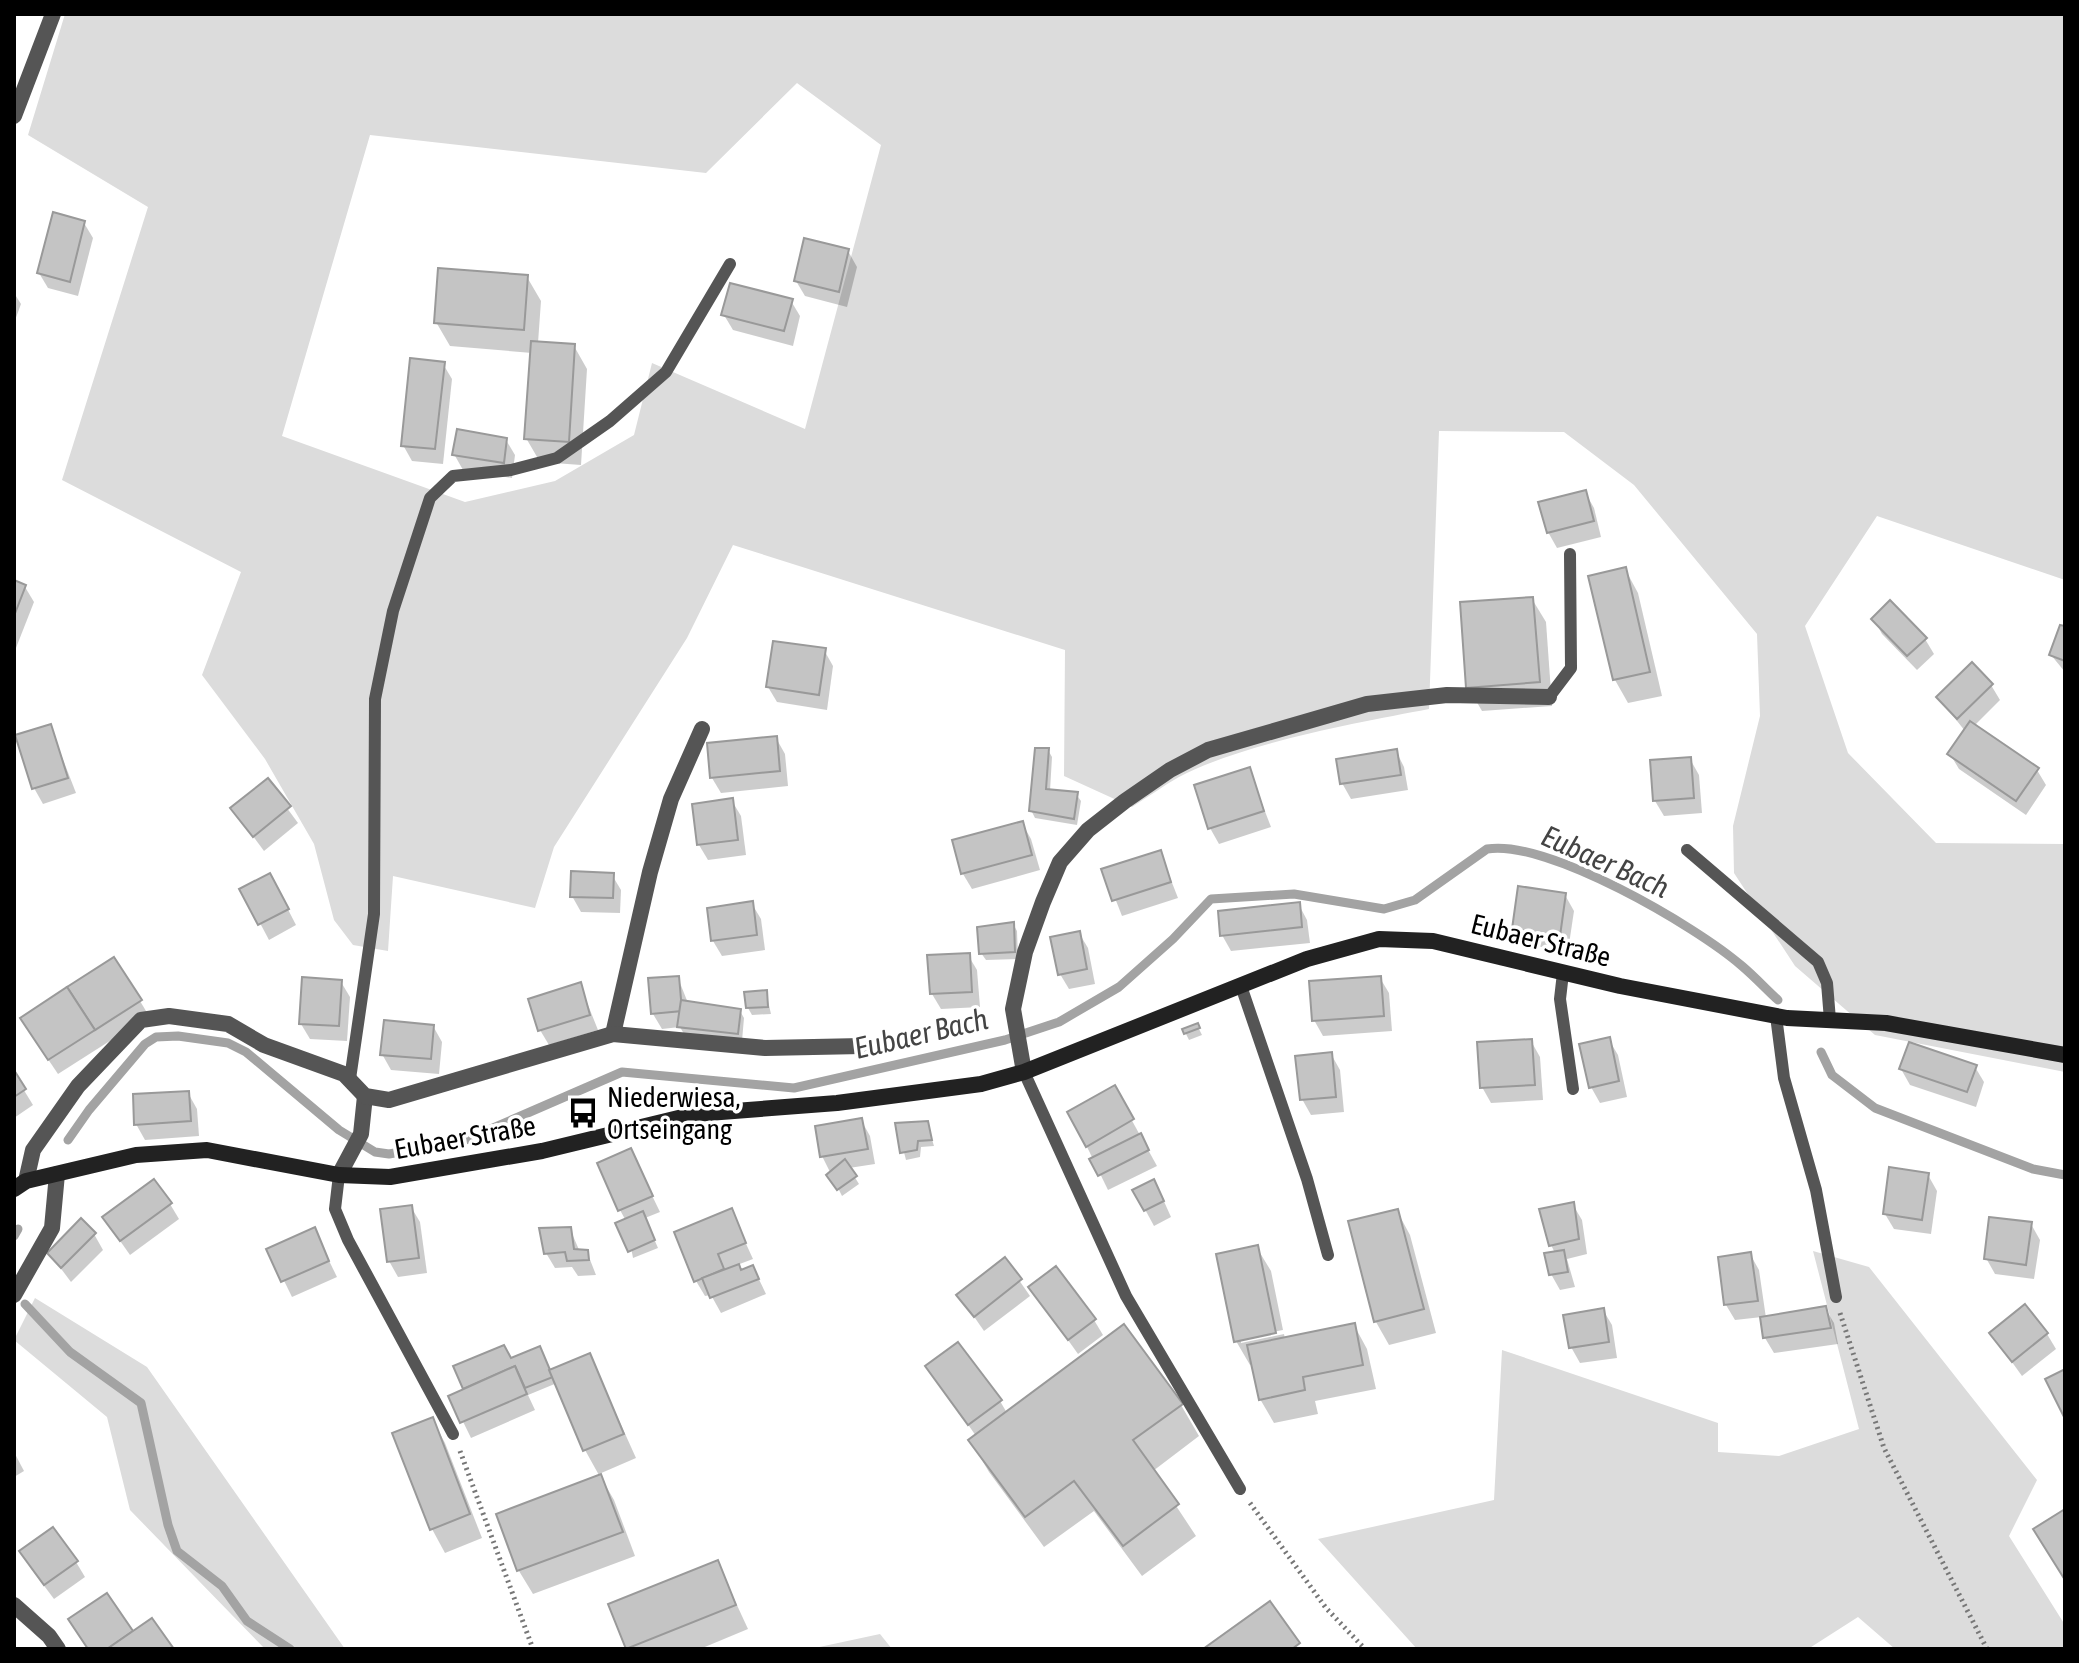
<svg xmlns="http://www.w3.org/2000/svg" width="2079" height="1663" viewBox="0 0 2079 1663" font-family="'Asap Condensed',sans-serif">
	<rect width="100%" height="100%" fill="#fff"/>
	<!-- green -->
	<g fill="#dcdcdc" fill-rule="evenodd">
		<path d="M 65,14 L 2065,14 L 2065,580 L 1877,516 L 1805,626 L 1848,753 L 1936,843 L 2065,844 L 2065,1072 L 1875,1035 L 1795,966 L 1734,873 L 1733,826 L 1760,716 L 1757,634 L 1634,485 L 1564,432 L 1439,431 L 1429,709 C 1356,723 1244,743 1179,777 C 1163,786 1148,797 1132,807 L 1064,776 L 1065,650 L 733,545 L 687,638 L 554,847 L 535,908 L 393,876 L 388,951 L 353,945 L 334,920 L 314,844 L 265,759 L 202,675 L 241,572 L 62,480 L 148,207 L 28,135 ZM 797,83 L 881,145 L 805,429 L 652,363 L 634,435 L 555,481 L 465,502 L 282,436 L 370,135 L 706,173 Z"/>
		<polygon points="1813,1251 1869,1267 2037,1480 2009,1536 2065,1625 2065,1649 1895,1649 1858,1617 1808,1649 1417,1649 1318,1539 1494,1500 1502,1350 1718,1423 1718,1452 1779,1456 1859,1429"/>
		<polygon points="35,1298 147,1367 345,1649 265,1649 130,1510 107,1417 14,1340"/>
		<polygon points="880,1634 892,1649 810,1649"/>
	</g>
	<!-- shadow -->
	<g fill="#0003">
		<polygon points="84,223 93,238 78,296 48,288 39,273"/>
		<polygon points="848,251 857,267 847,307 805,296 796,281"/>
		<polygon points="527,277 541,301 538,343 574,346 587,369 581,465 540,462 526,438 532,353 450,346 436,322"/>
		<polygon points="14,293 21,304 14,323"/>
		<polygon points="791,301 800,316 793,346 733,330 724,315"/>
		<polygon points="443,364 452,379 443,464 412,461 403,445"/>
		<polygon points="506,440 515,455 512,478 463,470 454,454"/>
		<polygon points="1585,492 1594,508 1601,537 1557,548 1548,532"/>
		<polygon points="1625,569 1638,593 1662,696 1628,703 1615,680"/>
		<polygon points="14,582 25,587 34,602 14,653"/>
		<polygon points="1532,599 1546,622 1552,706 1482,711 1468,687"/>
		<polygon points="1874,619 1925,639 1934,654 1917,670 1882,634"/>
		<polygon points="2065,628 2065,672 2051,655"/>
		<polygon points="824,650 833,666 827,710 777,702 768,687"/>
		<polygon points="1991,685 2000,700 1974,726 2037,770 2046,785 2026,815 1959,769 1950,754 1965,731 1938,697"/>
		<polygon points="50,726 76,793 43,804 34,788"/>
		<polygon points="776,738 785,754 788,786 721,793 712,778"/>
		<polygon points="1048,750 1052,757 1050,791 1076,794 1081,801 1077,825 1035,818 1031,810"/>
		<polygon points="1396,751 1404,767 1408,790 1351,799 1342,783"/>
		<polygon points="1690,759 1699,775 1702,813 1664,816 1655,801"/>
		<polygon points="1249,770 1271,827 1219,844 1210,828"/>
		<polygon points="267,781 298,823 264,851 233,809"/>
		<polygon points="732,801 741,816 746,855 708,860 699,845"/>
		<polygon points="1022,823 1031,839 1040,870 972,889 963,874 954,842"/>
		<polygon points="1160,852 1178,898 1122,916 1104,870"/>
		<polygon points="612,875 621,890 620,913 581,912 572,896"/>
		<polygon points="242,889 278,890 296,925 269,940"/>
		<polygon points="1565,895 1574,911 1568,951 1523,944 1514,929"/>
		<polygon points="752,904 761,919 765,950 722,956 713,941"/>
		<polygon points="1299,905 1307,920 1310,943 1231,951 1222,935"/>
		<polygon points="1013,924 1017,931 1018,959 986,960 981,953"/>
		<polygon points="1079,933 1088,948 1095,984 1069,989 1060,974"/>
		<polygon points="968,955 977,970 980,1007 941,1009 932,994"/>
		<polygon points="678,978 688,1003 740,1011 744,1018 742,1041 684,1034 680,1027 662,1029 653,1014"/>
		<polygon points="1380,978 1389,993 1392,1031 1323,1036 1314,1020"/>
		<polygon points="341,982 350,997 347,1041 310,1039 301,1024"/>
		<polygon points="580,985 598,1030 549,1045 540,1030"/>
		<polygon points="766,992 771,1014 752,1015 748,1008"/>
		<polygon points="140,1001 149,1016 58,1074 31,1034"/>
		<polygon points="1197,1025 1202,1035 1189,1040 1184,1030"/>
		<polygon points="433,1026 442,1042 439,1074 391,1070 382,1054"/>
		<polygon points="1609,1040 1618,1055 1627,1097 1600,1103 1591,1087"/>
		<polygon points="1531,1041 1540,1057 1543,1100 1491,1103 1482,1087"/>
		<polygon points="1331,1054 1340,1070 1344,1112 1311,1115 1302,1099"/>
		<polygon points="1975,1067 1984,1082 1976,1107 1910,1085 1901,1069"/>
		<polygon points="14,1074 33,1105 14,1118"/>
		<polygon points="1114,1088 1157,1166 1108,1190 1070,1112"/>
		<polygon points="188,1093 197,1109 199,1136 145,1140 136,1124"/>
		<polygon points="861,1120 870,1136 875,1164 849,1168 859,1184 842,1196 822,1156"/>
		<polygon points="927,1123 934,1146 921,1147 920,1157 906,1160 897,1125"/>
		<polygon points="630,1150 660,1212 645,1218 658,1248 633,1258 626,1221 620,1210"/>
		<polygon points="1928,1175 1937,1191 1931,1234 1894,1229 1885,1214"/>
		<polygon points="1135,1191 1162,1197 1171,1217 1154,1226"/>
		<polygon points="170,1204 179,1219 130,1255 104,1218"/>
		<polygon points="1573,1205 1582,1220 1587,1254 1567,1259 1575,1287 1560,1290 1551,1274 1555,1253 1551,1245"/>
		<polygon points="411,1207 420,1222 427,1273 398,1277 389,1261"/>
		<polygon points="731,1211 753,1259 737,1265 741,1272 753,1267 766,1294 721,1313 711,1295 705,1296 696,1281 676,1233"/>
		<polygon points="1397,1211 1410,1235 1436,1333 1389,1345 1376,1322 1350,1223"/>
		<polygon points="2031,1224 2040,1240 2034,1279 1995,1274 1986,1258"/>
		<polygon points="570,1229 580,1252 587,1252 596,1275 578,1276 572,1267 555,1268 546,1253"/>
		<polygon points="314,1230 337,1277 292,1297 269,1250"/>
		<polygon points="94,1234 103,1250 71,1282 50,1254"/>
		<polygon points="1257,1248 1271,1271 1283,1330 1241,1338 1241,1343 1284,1334 1285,1339 1354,1325 1367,1349 1376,1389 1315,1401 1318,1414 1274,1423 1260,1399 1253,1364 1250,1365 1236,1341"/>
		<polygon points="1750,1254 1759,1270 1766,1318 1825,1308 1834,1323 1838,1344 1774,1353 1765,1338 1762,1317 1735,1320 1726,1305 1720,1258"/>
		<polygon points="1005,1260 1030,1296 984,1331 959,1295"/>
		<polygon points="1031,1288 1094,1320 1103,1335 1078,1354"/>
		<polygon points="1603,1310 1612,1325 1617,1358 1580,1363 1571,1347"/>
		<polygon points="1991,1333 2047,1334 2056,1349 2022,1376"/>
		<polygon points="590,1356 636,1458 599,1474 614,1500 635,1556 533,1594 519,1571 498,1515 600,1477 585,1450 557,1383 528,1395 535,1410 471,1438 451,1397 466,1390 456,1367 510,1360 550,1372"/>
		<polygon points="928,1367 1000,1401 1007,1413 1181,1405 1199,1436 1153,1471 1196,1536 1142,1576 1094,1511 1044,1547 989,1472 970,1440 976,1436"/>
		<polygon points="432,1419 445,1443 482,1538 445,1553 432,1529"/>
		<polygon points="14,1452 24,1471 14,1477"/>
		<polygon points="76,1562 85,1577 54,1599 30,1567"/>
		<polygon points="717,1562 748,1629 700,1649 628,1649 610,1605"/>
	</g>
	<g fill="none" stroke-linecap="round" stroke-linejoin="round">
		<!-- stream -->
		<g stroke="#a3a3a3" stroke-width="9">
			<polyline points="1821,1052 1832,1075 1875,1108 2033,1169 2065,1175"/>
			<path d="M 68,1140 L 89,1110 L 145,1044 L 156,1037 L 178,1036 L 228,1043 L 246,1052 L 339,1130 L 375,1152 L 389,1154 L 463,1141 L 622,1072 L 794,1088 L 1005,1040 L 1059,1022 L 1119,987 L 1173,939 L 1211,899 L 1294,894 L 1384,909 L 1415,900 L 1487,849 C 1547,839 1696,926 1742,966 C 1755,977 1766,989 1778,1000"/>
			<polyline points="14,1236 18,1229"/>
			<polyline points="25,1304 70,1352 141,1403 168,1525 177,1551 222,1586 247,1621 290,1649"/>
		</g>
	</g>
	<!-- building -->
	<g fill="#c4c4c4" stroke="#999" stroke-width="2">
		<polygon points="53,212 85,221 70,282 37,273"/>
		<polygon points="804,238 849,249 839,292 794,281"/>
		<polygon points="438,268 528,275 524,330 434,323"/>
		<polygon points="730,283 793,299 784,331 721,315"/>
		<polygon points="531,341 575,344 569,442 524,439"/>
		<polygon points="410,358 445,362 435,449 401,446"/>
		<polygon points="457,429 507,438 504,463 452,455"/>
		<polygon points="1586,490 1594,521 1547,533 1538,502"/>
		<polygon points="1626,567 1650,672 1613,680 1588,576"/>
		<polygon points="14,580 26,585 14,616"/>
		<polygon points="1533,597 1540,682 1466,688 1460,602"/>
		<polygon points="1890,600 1927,638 1907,656 1871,619"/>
		<polygon points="2060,625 2065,626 2065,661 2049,655"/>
		<polygon points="773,641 826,648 819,695 766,687"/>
		<polygon points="1972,662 1993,684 1957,719 1936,697"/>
		<polygon points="1970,721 2039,768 2016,801 1947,754"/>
		<polygon points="51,724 68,778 32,789 15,735"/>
		<polygon points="777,736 780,771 710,778 707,743"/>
		<polygon points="1035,748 1049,748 1046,789 1078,792 1074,819 1029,811"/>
		<polygon points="1397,749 1401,775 1340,784 1336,759"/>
		<polygon points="1691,757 1694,798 1653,801 1650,760"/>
		<polygon points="1250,767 1264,811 1208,829 1194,785"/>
		<polygon points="268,778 291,806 253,837 230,808"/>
		<polygon points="733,798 738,840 697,845 692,804"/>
		<polygon points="1023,821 1032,855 961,874 952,840"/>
		<polygon points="1161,850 1171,882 1112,901 1101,869"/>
		<polygon points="571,871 614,873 613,898 570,897"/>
		<polygon points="270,873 289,909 258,925 239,889"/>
		<polygon points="1518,886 1566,893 1560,936 1512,929"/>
		<polygon points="753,901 757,935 711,941 707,908"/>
		<polygon points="1300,902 1302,927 1220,936 1218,911"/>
		<polygon points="1014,922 1015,952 979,954 977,927"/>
		<polygon points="1080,931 1087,969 1058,975 1050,937"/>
		<polygon points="970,953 972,992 930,994 927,955"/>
		<polygon points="114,957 142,1000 95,1030 67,987"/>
		<polygon points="679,976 682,1011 651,1014 648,978"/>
		<polygon points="1381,976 1384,1016 1312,1021 1309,981"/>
		<polygon points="302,977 342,980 339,1026 299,1024"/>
		<polygon points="581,982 590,1015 538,1031 528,999"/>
		<polygon points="67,987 95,1030 48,1060 20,1018"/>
		<polygon points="767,990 768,1007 746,1008 744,992"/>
		<polygon points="681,1000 741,1009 738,1034 677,1027"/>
		<polygon points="384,1020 434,1025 431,1059 380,1055"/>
		<polygon points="1198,1023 1200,1028 1184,1034 1182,1029"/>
		<polygon points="1610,1037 1619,1081 1589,1088 1579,1044"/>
		<polygon points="1532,1039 1535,1085 1480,1088 1477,1042"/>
		<polygon points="1909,1042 1977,1065 1967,1092 1899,1069"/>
		<polygon points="1332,1052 1336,1097 1300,1100 1295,1056"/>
		<polygon points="14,1070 26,1089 14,1097"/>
		<polygon points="1115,1085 1134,1119 1086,1147 1067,1112"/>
		<polygon points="189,1091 191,1121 134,1125 133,1094"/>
		<polygon points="862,1118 868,1149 820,1157 815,1126"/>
		<polygon points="928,1121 932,1140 918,1141 917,1150 900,1153 895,1123"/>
		<polygon points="1141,1133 1149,1150 1098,1176 1089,1159"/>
		<polygon points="631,1148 653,1196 618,1211 597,1163"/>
		<polygon points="845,1159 857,1176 837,1190 826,1175"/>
		<polygon points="1889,1167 1929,1173 1922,1220 1883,1214"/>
		<polygon points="154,1179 172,1203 120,1241 102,1217"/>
		<polygon points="1154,1179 1164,1201 1144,1211 1132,1190"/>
		<polygon points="1574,1202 1579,1239 1549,1246 1539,1209"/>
		<polygon points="412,1205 419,1258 387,1262 380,1209"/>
		<polygon points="732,1208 746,1243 718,1254 724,1269 694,1282 674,1232"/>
		<polygon points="1398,1209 1424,1309 1374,1322 1348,1221"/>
		<polygon points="643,1211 655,1240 628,1252 615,1223"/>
		<polygon points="1989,1217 2032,1222 2026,1265 1984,1259"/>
		<polygon points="81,1218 96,1233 61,1268 47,1253"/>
		<polygon points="315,1227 329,1261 281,1282 266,1249"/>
		<polygon points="571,1227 574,1249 588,1250 589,1260 567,1261 565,1252 544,1254 539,1228"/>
		<polygon points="1258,1245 1276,1333 1234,1342 1216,1254"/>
		<polygon points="1564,1250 1568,1272 1549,1275 1544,1253"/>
		<polygon points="1751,1252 1758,1301 1724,1305 1718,1257"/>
		<polygon points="1005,1257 1022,1279 974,1317 956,1295"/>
		<polygon points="739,1264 741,1270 753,1265 759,1279 710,1298 702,1278"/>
		<polygon points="1056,1266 1096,1319 1068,1340 1028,1287"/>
		<polygon points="2025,1304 2048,1333 2012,1362 1989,1333"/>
		<polygon points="1826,1306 1831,1328 1763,1338 1760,1317"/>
		<polygon points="1604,1308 1609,1342 1569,1348 1563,1315"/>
		<polygon points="1355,1323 1363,1365 1303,1377 1305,1390 1259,1400 1247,1345"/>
		<polygon points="1124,1324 1183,1404 1133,1440 1179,1504 1123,1546 1074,1481 1025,1517 968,1440"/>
		<polygon points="958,1342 1002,1400 968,1425 925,1366"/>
		<polygon points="504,1345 511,1358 540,1346 553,1377 525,1388 515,1366 463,1389 453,1366"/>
		<polygon points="590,1353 624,1434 583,1451 549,1370"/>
		<polygon points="515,1366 527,1394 460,1423 448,1396"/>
		<polygon points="2065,1369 2065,1417 2064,1417 2045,1379"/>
		<polygon points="433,1417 470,1514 430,1530 392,1433"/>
		<polygon points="601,1474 623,1532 517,1571 496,1514"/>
		<polygon points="2065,1509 2065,1580 2033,1529"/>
		<polygon points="53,1527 78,1561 44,1585 19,1551"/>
		<polygon points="718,1560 736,1605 626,1649 608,1604"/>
		<polygon points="107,1593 133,1631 107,1649 88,1649 68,1619"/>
		<polygon points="1270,1601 1300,1643 1292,1649 1203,1649"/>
		<polygon points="152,1618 174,1649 107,1649 133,1631"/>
	</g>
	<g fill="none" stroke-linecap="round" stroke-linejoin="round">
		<!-- path -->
		<g stroke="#777" stroke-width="5" stroke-dasharray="2 4" stroke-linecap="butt">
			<polyline points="1840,1313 1884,1448 1987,1649"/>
			<polyline points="460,1451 533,1649"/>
			<polyline points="1250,1503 1326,1608 1365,1649"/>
		</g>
		<!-- lane -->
		<g stroke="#555" stroke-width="12">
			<polyline points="1549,697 1571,668 1570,554"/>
			<polyline points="1687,850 1818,962 1827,983 1830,1020"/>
			<polyline points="1563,973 1560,999 1573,1089"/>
			<polyline points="1241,986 1307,1179 1328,1255"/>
			<polyline points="1776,1016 1784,1078 1816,1190 1836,1297"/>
			<polyline points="1024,1072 1126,1296 1240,1489"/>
			<polyline points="350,1079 374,914 375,699 393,611 430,498 453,476 511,470 557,458 610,421 666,372 730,264"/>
			<polyline points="339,1175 335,1209 348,1240 453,1434"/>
		</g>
		<!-- street -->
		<g stroke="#555" stroke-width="16">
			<polyline points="14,116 53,14"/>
			<polyline points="613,1034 650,872 671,799 702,729"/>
			<polyline points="1024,1072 1013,1009 1025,952 1043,902 1060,862 1088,830 1125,801 1170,770 1208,750 1367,704 1447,695 1549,697"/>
			<polyline points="339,1175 361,1134 365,1096"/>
			<polyline points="26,1181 33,1150 78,1086 141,1020 169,1016 228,1024 264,1045 344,1074 365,1096 389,1100 613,1034 765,1048 862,1046"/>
			<polyline points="14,1295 52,1228 57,1174"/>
			<polyline points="14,1605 49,1636 58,1649"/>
		</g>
		<!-- secondary -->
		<polyline stroke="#222" stroke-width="16" points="14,1189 26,1181 136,1155 207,1150 339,1175 390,1177 542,1151 695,1114 837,1103 981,1084 1024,1072 1307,959 1379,939 1433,941 1620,986 1787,1018 1886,1023 2065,1055"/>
	</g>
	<!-- icons -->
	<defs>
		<g id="bus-bare" transform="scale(2.4)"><path d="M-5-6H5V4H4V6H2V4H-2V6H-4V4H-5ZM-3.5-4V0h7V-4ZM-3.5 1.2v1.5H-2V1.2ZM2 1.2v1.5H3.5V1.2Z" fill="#000" stroke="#fff" stroke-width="2.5" paint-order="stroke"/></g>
	</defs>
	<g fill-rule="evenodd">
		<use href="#bus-bare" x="583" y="1113"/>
	</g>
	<g text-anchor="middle" stroke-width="7" stroke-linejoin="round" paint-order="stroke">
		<!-- street labels -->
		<g font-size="28" fill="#000" stroke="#fff">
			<text transform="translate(1541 940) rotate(14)" y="10">Eubaer Straße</text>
			<text transform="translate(465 1137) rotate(-10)" y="10">Eubaer Straße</text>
		</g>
		<!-- poi labels -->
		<g font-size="28" fill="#000" stroke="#fff" text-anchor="start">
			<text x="607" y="1107">Niederwiesa,<tspan x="607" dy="32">Ortseingang</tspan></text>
		</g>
		<!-- water labels -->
		<g font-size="30" font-style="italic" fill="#444" stroke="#fff">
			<text transform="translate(1605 862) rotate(24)" y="10">Eubaer Bach</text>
			<text transform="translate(921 1034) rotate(-13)" y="10">Eubaer Bach</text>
		</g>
	</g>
	<!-- border -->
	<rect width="2079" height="1663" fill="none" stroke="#000000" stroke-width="32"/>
</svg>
